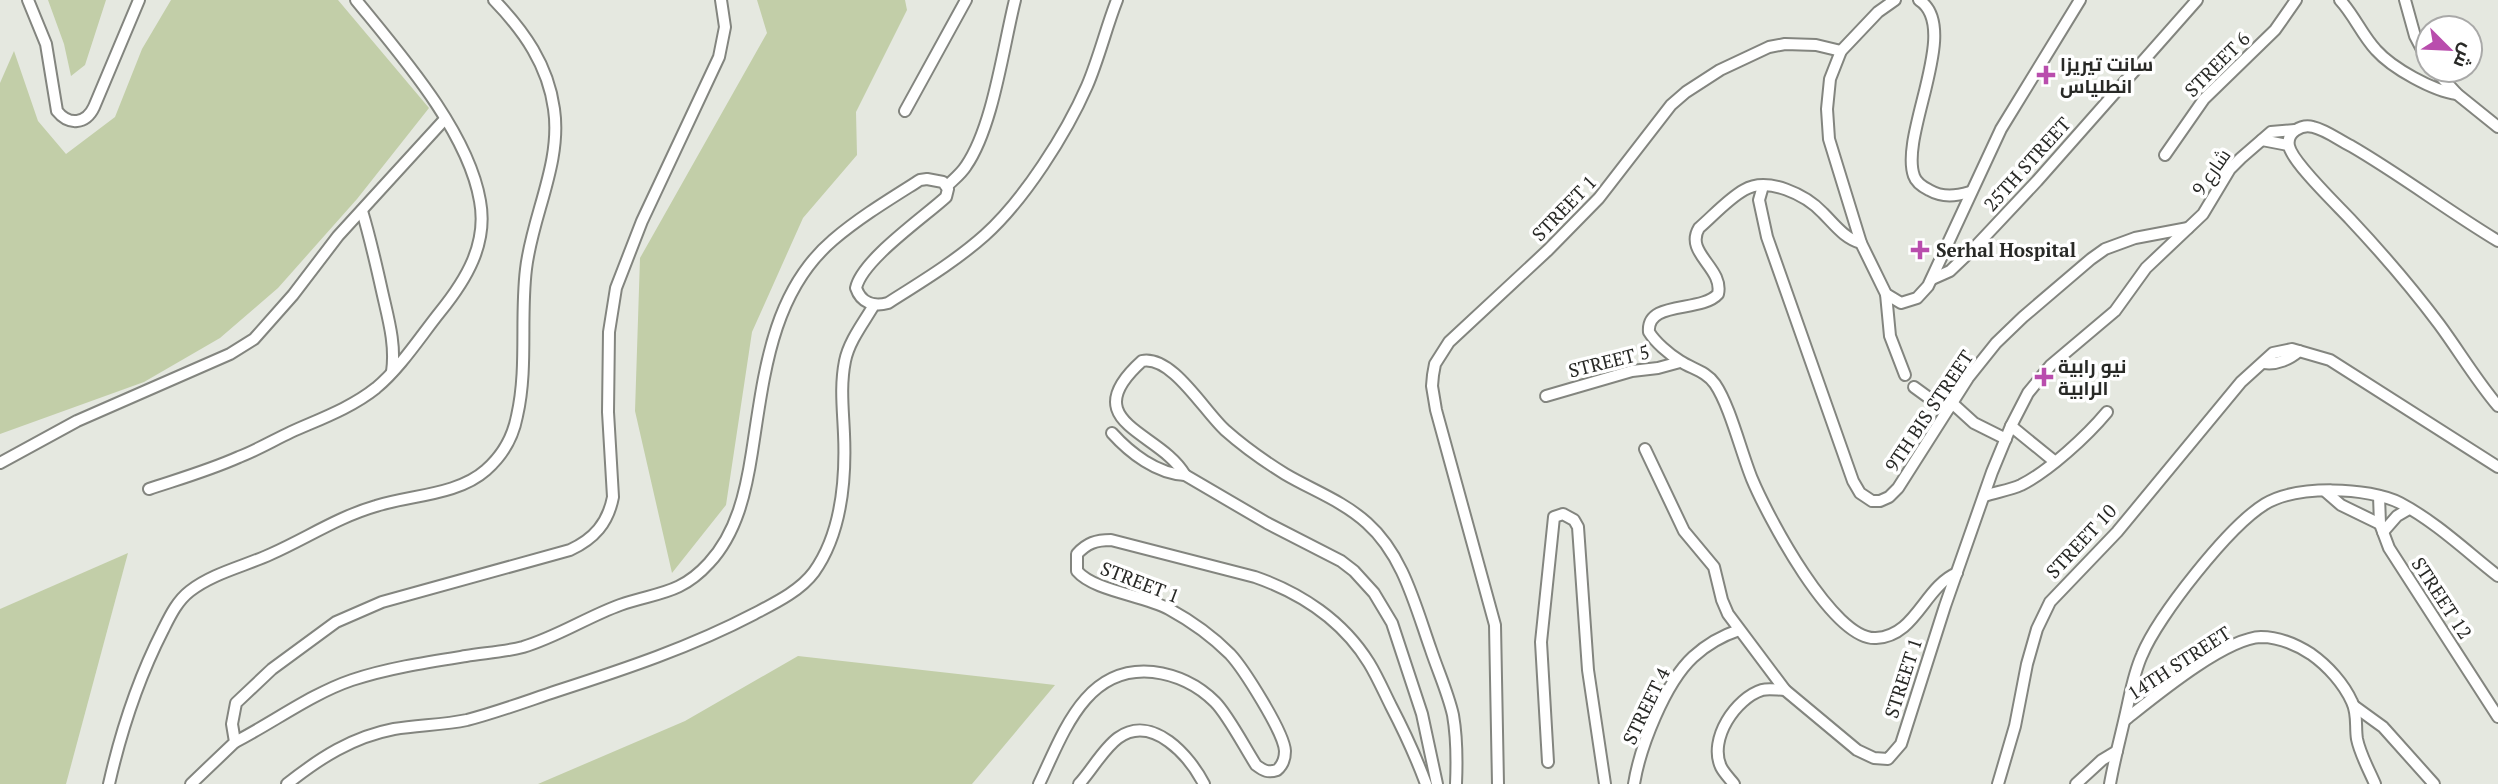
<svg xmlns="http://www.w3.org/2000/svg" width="2498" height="784" viewBox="0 0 2498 784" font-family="'PT Serif',Cairo,serif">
	<rect width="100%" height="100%" fill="#e5e8e0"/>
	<!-- green -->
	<g fill="#c2cea8">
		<polygon points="48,0 106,0 85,65 71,76 64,44"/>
		<polygon points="171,0 338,0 429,108 357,199 278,288 220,338 144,382 0,434 0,83 14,51 38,121 66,154 115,117 142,49"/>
		<polygon points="757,0 905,0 907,10 856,112 857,155 803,218 752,332 726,505 672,573 635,411 640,258 767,33"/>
		<polygon points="128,553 66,784 0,784 0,609"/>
		<polygon points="798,656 1055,685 972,784 538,784 685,721"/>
	</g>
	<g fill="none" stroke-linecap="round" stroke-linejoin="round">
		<!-- minor casing -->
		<g stroke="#83857f" stroke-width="14">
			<g id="minor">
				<path d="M 28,0 L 46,44 L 57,111 C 69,126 86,124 94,107 L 139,0"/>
				<polyline points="1895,0 1878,12 1841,51 1830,79 1827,109 1829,139 1861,243 1886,294 1901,303 1917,298 1928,286 2001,129 2080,0"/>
				<path d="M 1919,0 C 1962,27 1899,135 1914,176 C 1916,182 1923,187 1929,190 C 1943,198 1956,196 1970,192"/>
				<path d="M 2340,0 C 2354,15 2362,35 2376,50 C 2392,68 2433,91 2457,94"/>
				<polyline points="2405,0 2415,36 2428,61"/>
				<polyline points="2435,70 2457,94 2498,127"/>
				<polyline points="905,111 966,0"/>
				<polyline points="2262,140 2288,145"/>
				<polyline points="2165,155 2204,99 2275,30 2296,0"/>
				<path d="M 947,186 C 953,180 961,174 966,166 C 993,127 1003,48 1015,0"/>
				<polyline points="1763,186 1759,200 1767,237 1853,481 1860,493 1872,501 1880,501 1889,497 1898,488 1968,378 1996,343 2023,317 2091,259 2105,249 2135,238 2188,228"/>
				<path d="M 362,211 C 370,237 376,264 382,291 C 388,318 396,344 392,372"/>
				<path d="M 2498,241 C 2448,211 2401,175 2351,146 C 2339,140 2326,130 2313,127 C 2302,124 2286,132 2289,146 C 2292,162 2337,205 2350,219 C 2381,252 2412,288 2439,324 C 2459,351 2476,380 2498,406"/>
				<path d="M 1861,243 C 1844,238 1835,225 1823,213 C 1806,195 1768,176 1744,190 C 1728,199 1713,216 1699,228 C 1684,253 1724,268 1718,294 C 1701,313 1646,300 1649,332 C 1655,342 1669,354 1680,361 C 1692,369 1706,371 1715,384 C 1730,406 1741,452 1752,479 C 1767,515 1833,641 1876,638 C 1916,636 1924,587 1957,573"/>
				<polyline points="1932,279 1950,271 1975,247 2037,181 2197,0"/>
				<polyline points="1886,294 1890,336 1905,375"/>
				<path d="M 2264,363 C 2277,365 2290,359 2299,351"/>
				<polyline points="1914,387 1936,403 1948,409"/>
				<polyline points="1546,396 1632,371 1658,368 1680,362"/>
				<polyline points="1952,403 1974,423 2006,439"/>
				<polyline points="2011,426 2054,461"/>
				<path d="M 1112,433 C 1130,453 1157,474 1185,475 L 1267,523 L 1341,561 L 1354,571 L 1374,593 L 1392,623 L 1422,714 L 1437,784"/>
				<polyline points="1645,449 1684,531 1714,567 1722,600 1728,614 1785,690 1857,750 1874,758 1888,759 1901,744 1945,606 1992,472 2011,426 2028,393 2051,365 2115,311 2146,268 2203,214 2230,169 2241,158 2271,132 2295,130"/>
				<polyline points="0,463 77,421 230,354 254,339 293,295 338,236 445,119"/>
				<path d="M 1185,475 C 1160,431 1073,423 1142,361 C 1172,355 1204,411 1225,430 C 1243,446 1264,461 1285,474 C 1312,490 1343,501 1367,523 C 1403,555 1415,605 1431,650 C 1438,671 1448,693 1453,715 C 1457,738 1457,761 1456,784"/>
				<path d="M 149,489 C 179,479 210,470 239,457 C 257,450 274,440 291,432 C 320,419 351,408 376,388 C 401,367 420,337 440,312 C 466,280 488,244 480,201 C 468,131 400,54 356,0"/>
				<polyline points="2326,492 2341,505 2380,524"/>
				<path d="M 1984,496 C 1996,492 2010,490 2021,485 C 2049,471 2087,436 2107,412"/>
				<polyline points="2379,496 2380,524 2389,548 2498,717"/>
				<polyline points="2383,532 2397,516 2409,509"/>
				<polyline points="2354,706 2383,727 2434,784"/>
				<path d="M 2125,720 C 2154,697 2225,638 2261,637 C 2278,637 2297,645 2311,654 C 2328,666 2344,684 2352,702 C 2358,714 2355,727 2357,739 C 2360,754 2369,770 2375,784"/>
				<path d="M 235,742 C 274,722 311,694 352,680 C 388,668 428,662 466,656 C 484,653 504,652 523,647 C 557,637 587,617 620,605 C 657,592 680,595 709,563 C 737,533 746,491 752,452 C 764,376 771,293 833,240 C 860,217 890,199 920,180 L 927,179 L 943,182 L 948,189 L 946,197 C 923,218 862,260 856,288 C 861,303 874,307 888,303 C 921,282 956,261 985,235 C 1024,200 1066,134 1087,86 C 1099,58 1106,28 1117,0"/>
				<polyline points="1548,762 1541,642 1554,517 1563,514 1574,520 1578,527 1588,670 1605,784"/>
				<path d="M 109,784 C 121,731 138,679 163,630 C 170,616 177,601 190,591 C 213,573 245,566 271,554 C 307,538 338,517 376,506 C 411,495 458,495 486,470 C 502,456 513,437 517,416 C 528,368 520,318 526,269 C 532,216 562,163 554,109 C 548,65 524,31 494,0"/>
				<path d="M 191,784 L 235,742 L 232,724 L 236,703 L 272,669 L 336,622 L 382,602 L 570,550 C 594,539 608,523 613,497 L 608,412 L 609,332 L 616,288 L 642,221 L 719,57 L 725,27 L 721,0"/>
				<path d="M 287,784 C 320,758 352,737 394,729 C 418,725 443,725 467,720 C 498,712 527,701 557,691 C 625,669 691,647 754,614 C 775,603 800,591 814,572 C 841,534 846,479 844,434 C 843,409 840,386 845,361 C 849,341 864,322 874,305"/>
				<path d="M 1039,784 C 1063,734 1085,665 1153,672 C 1177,675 1197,684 1215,702 C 1228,715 1245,748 1256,765 C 1264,771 1268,773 1277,770 C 1283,765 1285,759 1285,751 C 1284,732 1243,668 1230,654 C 1212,636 1191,621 1169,609 C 1143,595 1094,591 1077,571 L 1077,554 C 1087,543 1096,540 1111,540 L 1255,577 C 1301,593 1343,621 1369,663 C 1377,676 1384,692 1391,706 C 1404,731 1416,757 1426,784"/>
				<path d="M 1079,784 C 1092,770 1103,749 1118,738 C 1153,713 1190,757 1204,784"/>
				<polyline points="1498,784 1495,625 1436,410 1432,386 1433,375 1435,364 1449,342 1548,250 1599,198 1671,105 1686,92 1720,70 1769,47 1785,44 1816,45 1841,51"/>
				<path d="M 1634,784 C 1640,747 1665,683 1693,657 C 1706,645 1721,636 1739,630"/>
				<path d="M 1734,784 C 1730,779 1724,773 1721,767 C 1708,739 1736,698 1762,690 C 1769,688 1778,690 1785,690"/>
				<polyline points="1998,784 2015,726 2027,664 2037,629 2050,602 2117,532 2241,382 2273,353 2292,349 2330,360 2498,467"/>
				<polyline points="2076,784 2102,760 2117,751"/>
				<path d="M 2110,784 C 2114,761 2120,739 2125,717 C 2130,696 2133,675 2142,655 C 2158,616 2229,526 2265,504 C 2296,485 2368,487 2400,503 C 2436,522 2466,551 2498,576"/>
			</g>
		</g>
		<!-- minor -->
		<use href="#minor" stroke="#fff" stroke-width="10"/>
	</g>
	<!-- markers -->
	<g fill="#b94dad" stroke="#fff" stroke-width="2.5">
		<path d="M2042.5 64.5h7v7h7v7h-7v7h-7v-7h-7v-7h7z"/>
		<path d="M1916.5 239.5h7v7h7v7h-7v7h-7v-7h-7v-7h7z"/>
		<path d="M2040.5 366.5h7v7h7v7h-7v7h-7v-7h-7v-7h7z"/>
	</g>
	<g text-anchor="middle" stroke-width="7" stroke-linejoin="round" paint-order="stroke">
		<!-- poi labels -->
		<g font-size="19" font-weight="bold" fill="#282926" stroke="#fff" text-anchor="start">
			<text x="2060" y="71">سانت تيريزا<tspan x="2060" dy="22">انطلياس</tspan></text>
			<text x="1936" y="257">Serhal Hospital</text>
			<text x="2058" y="373">نيو رابية<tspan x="2058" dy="22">الرابية</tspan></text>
		</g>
		<!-- street labels -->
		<g font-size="19" fill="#282926" stroke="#fff">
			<text transform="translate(2217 64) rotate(-45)" y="7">STREET 6</text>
			<text transform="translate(2027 164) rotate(-48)" y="7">25TH STREET</text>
			<text transform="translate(2211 172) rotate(-55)" y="7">شارع 9</text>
			<text transform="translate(1564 208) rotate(-46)" y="7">STREET 1</text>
			<text transform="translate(1609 361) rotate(-14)" y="7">STREET 5</text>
			<text transform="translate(1929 411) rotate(-56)" y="7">9TH BIS STREET</text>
			<text transform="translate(2081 541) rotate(-47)" y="7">STREET 10</text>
			<text transform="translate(1140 582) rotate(21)" y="7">STREET 1</text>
			<text transform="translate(2442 598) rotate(57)" y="7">STREET 12</text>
			<text transform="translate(2179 663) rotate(-33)" y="7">14TH STREET</text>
			<text transform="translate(1903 678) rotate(-72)" y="7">STREET 1</text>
			<text transform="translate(1646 706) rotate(-64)" y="7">STREET 4</text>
		</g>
	</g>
	<!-- north arrow -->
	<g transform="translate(2449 49) rotate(114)"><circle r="33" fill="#ffffff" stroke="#a9a9a8" stroke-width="2"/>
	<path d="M0-5L12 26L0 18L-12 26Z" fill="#b94dad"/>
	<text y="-10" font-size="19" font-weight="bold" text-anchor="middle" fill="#282926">ش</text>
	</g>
</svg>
